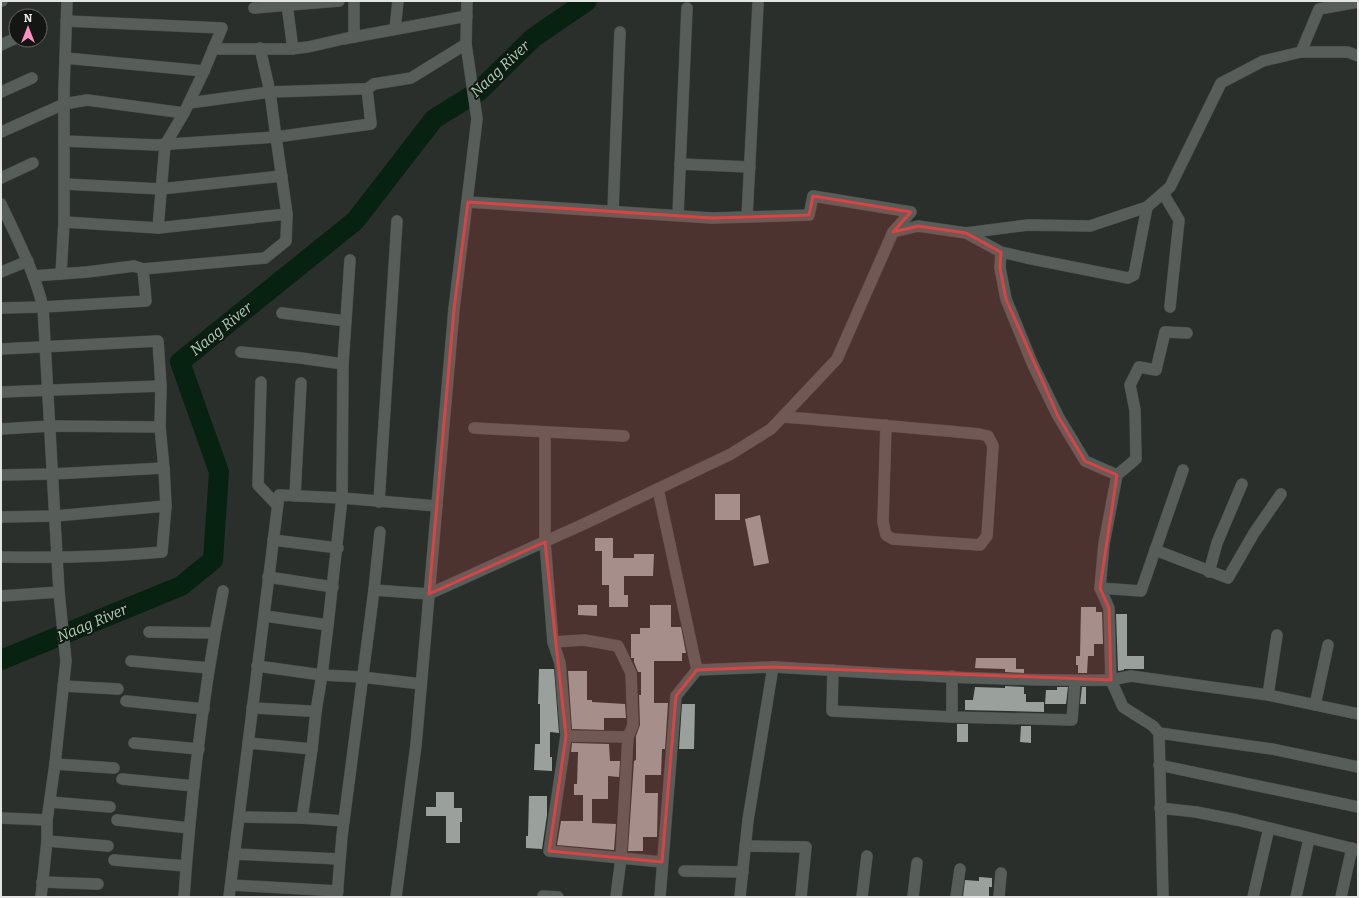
<svg xmlns="http://www.w3.org/2000/svg" width="1359" height="898" viewBox="0 0 1359 898" font-family="Bitter,serif">
	<rect width="100%" height="100%" fill="#2a2f2b"/>
	<g fill="none" stroke-linecap="round" stroke-linejoin="round">
		<!-- river -->
		<polyline stroke="#072211" stroke-width="20" points="1,660 181,586 213,560 219,472 180,362 355,221 434,119 479,91 533,38 587,1"/>
	</g>
	<!-- building -->
	<g fill="#9aa09b">
		<rect x="715" y="494" width="25" height="26"/>
		<polygon points="760,515 769,563 754,566 745,519"/>
		<polygon points="595,538 613,538 613,558 634,558 634,554 654,554 653,576 624,576 624,595 628,595 628,607 609,607 609,585 602,585 602,551 595,551"/>
		<polygon points="578,605 597,605 597,616 578,615"/>
		<polygon points="650,605 671,605 671,627 681,627 686,653 682,653 682,661 654,661 654,703 668,703 665,749 662,749 661,775 645,775 645,793 658,793 657,837 643,837 643,851 628,851 634,761 636,760 636,736 640,725 639,695 641,695 641,672 638,672 634,662 634,658 631,658 631,634 640,634 640,628 650,628"/>
		<polygon points="1081,607 1096,607 1096,612 1102,612 1103,644 1094,644 1094,656 1088,656 1087,673 1078,673 1078,665 1076,665 1076,656 1080,656"/>
		<polygon points="1116,614 1127,614 1127,656 1144,656 1144,669 1124,669 1124,670 1118,671"/>
		<polygon points="976,658 1016,658 1016,669 1024,669 1024,673 1005,672 1005,669 975,668"/>
		<polygon points="539,669 554,669 559,733 550,732 550,757 552,757 552,771 534,770 535,744 540,744 540,704 538,704"/>
		<polygon points="568,671 587,671 587,700 592,700 592,702 625,704 626,718 604,718 604,730 572,729"/>
		<polygon points="1005,686 1024,687 1024,694 1026,694 1026,702 1044,702 1044,712 965,710 965,700 973,700 975,687 1005,688"/>
		<polygon points="1057,687 1068,687 1066,704 1045,704 1046,690 1057,690"/>
		<polygon points="1082,687 1086,687 1086,704 1080,704"/>
		<polygon points="682,704 695,704 694,749 679,749"/>
		<rect x="957" y="724" width="11" height="18"/>
		<polygon points="1021,726 1031,726 1031,743 1020,742"/>
		<polygon points="572,743 609,744 610,761 620,761 619,777 608,776 608,799 592,799 592,823 616,824 614,850 557,845 561,821 583,821 583,795 574,795 574,784 577,784 578,752 571,752"/>
		<polygon points="436,792 454,792 454,808 462,808 462,822 460,822 460,843 446,843 446,816 426,816 426,807 436,807"/>
		<polygon points="529,796 547,796 547,815 542,849 526,848 526,836 528,836"/>
		<polygon points="979,877 992,878 992,887 989,887 989,897 963,897 965,880 979,881"/>
	</g>
	<g fill="none" stroke-linecap="round" stroke-linejoin="round">
		<!-- minor casing -->
		<g stroke="#484d49" stroke-width="12">
			<g id="minor">
				<polyline points="1,1 2,1"/>
				<polyline points="287,5 293,49"/>
				<polyline points="254,8 339,1"/>
				<polyline points="66,21 222,28 204,71 184,113 165,145 158,228"/>
				<polyline points="395,29 398,1"/>
				<polyline points="354,37 354,1"/>
				<polyline points="1,45 16,38"/>
				<polyline points="213,49 290,49 308,47 343,39 467,16"/>
				<polyline points="1301,52 1319,9 1358,2"/>
				<polyline points="65,58 204,71"/>
				<polyline points="1,92 32,78"/>
				<polyline points="189,103 270,92 260,48"/>
				<polyline points="1,132 64,104 87,100 184,113"/>
				<polyline points="64,141 156,145 276,137 270,92 360,89 367,89 374,84 411,78 466,44"/>
				<polyline points="680,164 750,167"/>
				<polyline points="1,178 33,163"/>
				<polyline points="64,184 161,189 282,176"/>
				<polyline points="1163,193 1179,220 1170,307"/>
				<path d="M 1,204 C 17,238 34,271 43,307 L 59,592 L 66,661 L 55,764 L 47,820 L 47,841 L 41,897"/>
				<polyline points="613,211 620,32"/>
				<polyline points="678,215 687,8"/>
				<polyline points="747,217 758,4"/>
				<polyline points="64,222 158,228 287,214 276,137 371,124 367,89"/>
				<polyline points="893,232 918,226 966,233 1028,225 1090,226 1147,207 1170,187 1221,83 1263,61 1301,52 1348,52 1358,56"/>
				<polyline points="966,233 1001,252 1000,268 1006,299 1033,365 1058,416 1085,461 1117,475 1104,544 1100,588 1109,608 1111,680 1131,676 1268,695 1358,714"/>
				<polyline points="1001,252 1027,258 1128,278 1134,275 1147,207"/>
				<polyline points="143,269 265,258 286,241 287,214"/>
				<polyline points="1,272 28,261"/>
				<polyline points="61,274 64,222 64,89 67,1"/>
				<polyline points="1,308 43,307 146,301 143,269 134,266 87,272 33,276"/>
				<polyline points="282,313 346,321"/>
				<path d="M 1,349 L 158,341 L 161,386 L 160,427 L 164,468 L 166,506 L 162,552 C 108,557 55,558 1,557"/>
				<polyline points="241,352 301,358 343,364"/>
				<polyline points="261,382 258,485 277,505"/>
				<polyline points="1,392 161,386"/>
				<path d="M 784,417 C 849,422 914,428 979,434 L 988,436 L 993,446 L 987,536 L 980,545 L 893,539 L 886,535 L 883,522 L 886,425"/>
				<polyline points="474,428 624,436"/>
				<polyline points="1,429 51,426 160,427"/>
				<polyline points="545,432 545,542 553,642 560,663 566,736"/>
				<polyline points="1,475 53,474 164,468"/>
				<polyline points="1117,475 1136,459 1135,410 1130,385 1139,367 1156,370 1165,332 1187,333"/>
				<polyline points="658,489 697,670"/>
				<polyline points="295,496 301,383"/>
				<polyline points="379,502 397,221"/>
				<polyline points="1,517 55,516 166,506"/>
				<polyline points="273,540 338,548"/>
				<polyline points="1155,550 1228,578 1254,533 1281,494"/>
				<polyline points="1209,572 1217,543 1242,484"/>
				<polyline points="268,577 333,587"/>
				<polyline points="1100,588 1141,591 1183,470"/>
				<polyline points="374,590 380,532"/>
				<polyline points="1,596 59,592"/>
				<polyline points="265,616 328,625"/>
				<polyline points="149,632 215,633"/>
				<polyline points="553,642 584,640 618,646 631,673 633,725 628,737 621,858 616,897"/>
				<polyline points="131,661 209,668"/>
				<polyline points="257,666 322,675 362,677 421,684"/>
				<polyline points="833,670 832,711 952,717 1072,720 1075,681"/>
				<polyline points="63,686 118,689"/>
				<polyline points="1268,695 1277,635"/>
				<polyline points="126,701 204,709"/>
				<polyline points="1315,705 1328,645"/>
				<polyline points="252,708 309,711 316,711 322,675 328,625 342,498 343,364 350,260"/>
				<polyline points="952,717 952,676"/>
				<polyline points="1159,733 1272,749 1358,767"/>
				<polyline points="628,737 566,736 549,851 662,862"/>
				<polyline points="134,743 199,749"/>
				<polyline points="248,743 312,749 302,818 344,821"/>
				<polyline points="312,749 316,711"/>
				<polyline points="55,764 114,768"/>
				<polyline points="1159,765 1358,807"/>
				<polyline points="122,779 194,786"/>
				<polyline points="50,802 110,807"/>
				<polyline points="1160,808 1196,812 1237,820 1358,850"/>
				<polyline points="239,817 302,818"/>
				<polyline points="1,818 47,820"/>
				<polyline points="117,820 189,828"/>
				<polyline points="47,841 108,846"/>
				<polyline points="745,846 806,847 801,897"/>
				<polyline points="234,854 340,859"/>
				<polyline points="114,860 186,866"/>
				<polyline points="684,871 743,872"/>
				<polyline points="42,882 98,884"/>
				<polyline points="231,885 338,891"/>
				<polyline points="543,896 558,897"/>
				<path d="M 184,897 C 191,795 203,692 223,591"/>
				<polyline points="229,897 279,495 342,498 437,506"/>
				<polyline points="337,897 342,836 374,590 429,594 586,523 731,454 771,429 837,359 893,232 911,212 813,196 809,215 712,218 468,202"/>
				<polyline points="396,897 416,745 454,309 477,119 466,44 467,1"/>
				<polyline points="660,897 676,696 697,670 773,667"/>
				<path d="M 740,897 L 748,820 L 773,667 C 886,673 999,682 1111,680 L 1123,707 L 1153,726 L 1159,733 L 1163,897"/>
				<polyline points="862,897 867,856"/>
				<polyline points="913,897 917,863"/>
				<polyline points="956,897 960,869"/>
				<polyline points="999,897 1001,873"/>
				<polyline points="1253,897 1269,828"/>
				<polyline points="1296,897 1309,839"/>
				<polyline points="1341,897 1352,848"/>
			</g>
		</g>
		<!-- minor -->
		<use href="#minor" stroke="#575d59" stroke-width="11"/>
	</g>
	<!-- marked area -->
	<path fill="#d84444" fill-opacity="0.2" stroke="#d84444" stroke-width="3" stroke-linejoin="round" d="M 813,196 L 911,212 L 893,232 L 918,226 L 966,233 L 1001,252 L 1000,268 L 1006,299 L 1058,416 L 1085,461 L 1117,475 L 1100,588 L 1109,608 L 1111,680 L 773,667 L 697,670 L 676,696 L 662,862 L 549,851 L 566,736 L 545,542 L 429,594 L 454,309 L 468,202 L 712,218 L 809,215 Z"/>
	<g text-anchor="middle" stroke-width="4" stroke-linejoin="round" paint-order="stroke">
		<!-- water labels -->
		<g font-size="15" font-style="italic" fill="#9fd4ad" stroke="#141614">
			<text transform="translate(500 69) rotate(-43)" y="5">Naag River</text>
			<text transform="translate(221 329) rotate(-39)" y="5">Naag River</text>
			<text transform="translate(92 623) rotate(-23)" y="5">Naag River</text>
		</g>
	</g>
	<!-- border -->
	<rect width="1359" height="898" fill="none" stroke="#e2e5e2" stroke-width="4"/>
	<!-- north arrow -->
	<g transform="translate(28 28)"><circle r="19" fill="#141614" stroke="#666966"/>
	<path d="M0-3L7 15L0 10L-7 15Z" fill="#fc8fc1"/>
	<text y="-6" font-size="11" font-weight="bold" text-anchor="middle" fill="#e2e5e2">N</text>
	</g>
</svg>
